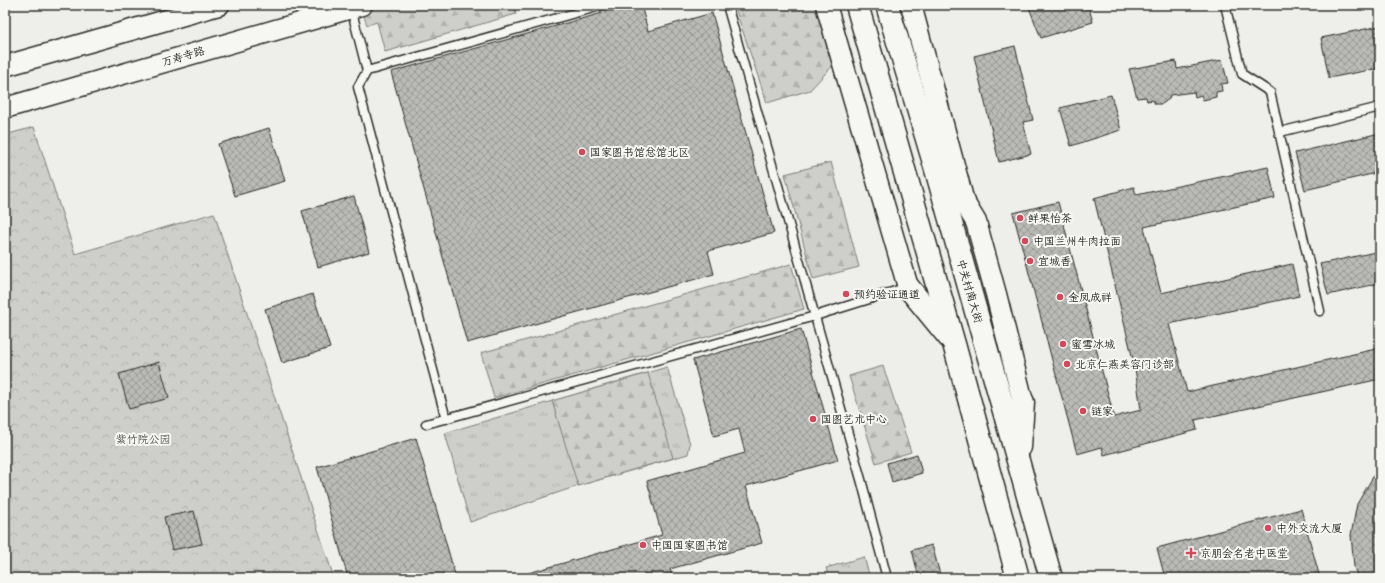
<svg xmlns="http://www.w3.org/2000/svg" width="1385" height="583" viewBox="0 0 1385 583" font-family="Sriracha,'LXGW WenKai TC',sans-serif">
	<defs>
		<pattern id="grass-tufts" width="24" height="20" patternUnits="userSpaceOnUse"><rect width="24" height="20" fill="#cececa"/><path d="M3 7l-1-3M5 7V3M7 7l1-3M15 17l-1-3M17 17v-4M19 17l1-3" fill="none" stroke="#b1b1ae"/></pattern>
		<pattern id="forest-firs" width="22" height="20" patternUnits="userSpaceOnUse"><rect width="22" height="20" fill="#cececa"/><path d="M5 1l3.5 6h-7zM16 11l3.5 6h-7z" fill="#b1b1ae"/></pattern>
		<pattern id="park-crowns" width="20" height="18" patternUnits="userSpaceOnUse"><rect width="20" height="18" fill="#cececa"/><path d="M2 6a3 3 0 1 1 6 0M12 15a3 3 0 1 1 6 0" fill="none" stroke="#b1b1ae"/></pattern>
		<pattern id="building-cross-hatch" width="8" height="8" patternUnits="userSpaceOnUse"><rect width="8" height="8" fill="#babab7"/><path d="M0 0l8 8M0 8l8-8" fill="none" stroke="#979795"/></pattern>
	</defs>
	<rect width="100%" height="100%" fill="#eeeeea"/>
	<filter id="ink" filterUnits="userSpaceOnUse"><feTurbulence type="fractalNoise" baseFrequency=".025" numOctaves="2"/><feDisplacementMap in="SourceGraphic" scale="8" xChannelSelector="R" yChannelSelector="G"/><feConvolveMatrix kernelMatrix="1 2 1 2 8 2 1 2 1" color-interpolation-filters="sRGB"/></filter>
	<g filter="url(#ink)">
		<!-- grass -->
		<g fill="url(#grass-tufts)" stroke="#7c7c7a">
			<polygon points="667,367 690,444 688,454 578,486 470,522 445,433"/>
			<polygon points="864,557 870,578 829,578 826,568"/>
		</g>
		<!-- forest -->
		<g fill="url(#forest-firs)" stroke="#7c7c7a">
			<polygon points="378,5 514,5 516,14 385,52 377,22 367,25 362,10"/>
			<polygon points="734,5 821,5 837,61 810,90 767,103"/>
			<polygon points="831,162 859,267 813,279 785,174"/>
			<polygon points="791,264 804,309 494,398 481,353"/>
			<polygon points="883,366 911,452 876,463 849,376"/>
			<polygon points="648,373 673,458 578,486 552,401"/>
		</g>
		<!-- park -->
		<polygon fill="url(#park-crowns)" stroke="#7c7c7a" points="34,127 75,254 214,213 334,578 5,578 5,135"/>
		<!-- building -->
		<g fill="url(#building-cross-hatch)" stroke="#2b2b2b">
			<polygon points="631,5 641,5 648,31 712,13 774,233 708,251 714,274 467,343 391,72"/>
			<polygon points="1028,5 1088,5 1093,22 1041,38"/>
			<polygon points="1380,26 1380,68 1329,78 1321,38"/>
			<polygon points="1015,46 1033,120 1023,122 1031,154 999,162 974,56"/>
			<polygon points="1222,60 1228,83 1221,84 1222,91 1216,92 1216,97 1203,100 1201,95 1195,97 1194,92 1170,95 1169,99 1162,104 1155,104 1153,100 1147,101 1146,97 1137,98 1129,69 1176,61 1177,69"/>
			<polygon points="1111,95 1121,130 1071,146 1060,108"/>
			<polygon points="269,128 285,181 235,196 218,144"/>
			<polygon points="1380,133 1380,172 1305,190 1295,153"/>
			<polygon points="1268,167 1275,198 1144,227 1161,293 1292,264 1299,296 1169,324 1187,392 1380,348 1380,379 1195,420 1197,430 1104,455 1102,447 1077,454 1013,213 1058,202 1114,417 1141,410 1135,368 1094,198 1134,187 1136,195"/>
			<polygon points="354,196 369,252 318,267 302,211"/>
			<polygon points="1380,251 1380,283 1328,295 1320,264"/>
			<polygon points="313,294 330,348 282,363 265,309"/>
			<polygon points="801,329 838,460 746,486 762,543 670,569 673,578 526,578 525,574 662,535 647,481 745,453 739,429 714,436 693,360"/>
			<polygon points="159,362 169,398 129,409 119,374"/>
			<polygon points="416,438 456,578 348,578 317,467"/>
			<polygon points="917,454 922,473 892,482 887,463"/>
			<polygon points="1380,465 1380,578 1358,578 1354,567 1351,535 1357,504"/>
			<polygon points="1301,509 1320,578 1165,578 1157,548"/>
			<polygon points="194,511 202,544 172,550 164,517"/>
			<polygon points="932,545 941,578 919,578 912,550"/>
		</g>
		<g fill="none" stroke-linecap="round" stroke-linejoin="round">
			<!-- service casing -->
			<g stroke="#2b2b2b" stroke-width="11">
				<g id="service">
					<polyline points="727,5 862,483 887,578"/>
					<polyline points="1225,5 1242,74 1270,92 1320,311"/>
					<polyline points="351,8 367,71"/>
					<polyline points="1280,132 1380,107"/>
					<polyline points="446,419 358,87 367,71 604,5"/>
					<polyline points="426,424 815,316 908,287"/>
				</g>
			</g>
			<!-- tertiary casing -->
			<g stroke="#2b2b2b" stroke-width="23">
				<g id="tertiary">
					<polyline points="826,5 908,287"/>
					<polyline points="911,5 964,202 976,222 996,294 1023,402"/>
					<polyline points="5,66 219,5"/>
					<polyline points="5,108 362,5"/>
				</g>
			</g>
			<!-- primary casing -->
			<g stroke="#2b2b2b" stroke-width="25">
				<g id="primary">
					<polyline points="857,5 954,344 1018,578"/>
					<polyline points="887,5 935,166 1051,578"/>
					<polyline points="941,173 964,202"/>
					<polyline points="908,287 949,337"/>
					<polyline points="1020,447 1023,402"/>
				</g>
			</g>
			<!-- service -->
			<use href="#service" stroke="#f6f6f2" stroke-width="8"/>
			<!-- tertiary -->
			<use href="#tertiary" stroke="#f6f6f2" stroke-width="20"/>
			<!-- primary -->
			<use href="#primary" stroke="#f6f6f2" stroke-width="22"/>
		</g>
	</g>
	<!-- markers -->
	<g fill="#d1495b" stroke="#f6f6f2" stroke-width="1.5">
		<circle cx="582" cy="152" r="4"/>
		<circle cx="1020" cy="218" r="4"/>
		<circle cx="1025" cy="241" r="4"/>
		<circle cx="1030" cy="261" r="4"/>
		<circle cx="846" cy="294" r="4"/>
		<circle cx="1060" cy="297" r="4"/>
		<circle cx="1063" cy="344" r="4"/>
		<circle cx="1067" cy="364" r="4"/>
		<circle cx="1083" cy="411" r="4"/>
		<circle cx="813" cy="419" r="4"/>
		<circle cx="1268" cy="528" r="4"/>
		<circle cx="643" cy="545" r="4"/>
		<path d="M1189 547h4v4h4v4h-4v4h-4v-4h-4v-4h4z"/>
	</g>
	<g text-anchor="middle" stroke-width="4" stroke-linejoin="round" paint-order="stroke">
		<!-- street labels -->
		<g font-size="11" fill="#2b2b2b" stroke="#f6f6f2">
			<text transform="translate(183 56) rotate(-16)" y="4">万寿寺路</text>
			<text transform="translate(970 291) rotate(74)" y="4">中关村南大街</text>
		</g>
		<!-- poi labels -->
		<g font-size="11" fill="#2b2b2b" stroke="#f6f6f2" text-anchor="start">
			<text x="590" y="156">国家图书馆总馆北区</text>
			<text x="1028" y="222">鲜果怡茶</text>
			<text x="1033" y="245">中国兰州牛肉拉面</text>
			<text x="1038" y="265">宜城香</text>
			<text x="854" y="298">预约验证通道</text>
			<text x="1068" y="301">金凤成祥</text>
			<text x="1071" y="348">蜜雪冰城</text>
			<text x="1075" y="368">北京仁燕美容门诊部</text>
			<text x="1091" y="415">链家</text>
			<text x="821" y="423">国图艺术中心</text>
			<text x="1276" y="532">中外交流大厦</text>
			<text x="651" y="549">中国国家图书馆</text>
			<text x="1200" y="557">京朋会名老中医堂</text>
		</g>
		<!-- park labels -->
		<g font-size="11" fill="#545453" stroke="#f6f6f2">
			<text x="143" y="443">紫竹院公园</text>
		</g>
	</g>
	<!-- margin -->
	<rect width="1385" height="583" fill="none" stroke="#f6f6f2" stroke-width="20"/>
	<rect x="10" y="10" width="1365" height="563" fill="none" stroke="#2b2b2b" stroke-width="1.5" filter="url(#ink)"/>
</svg>
